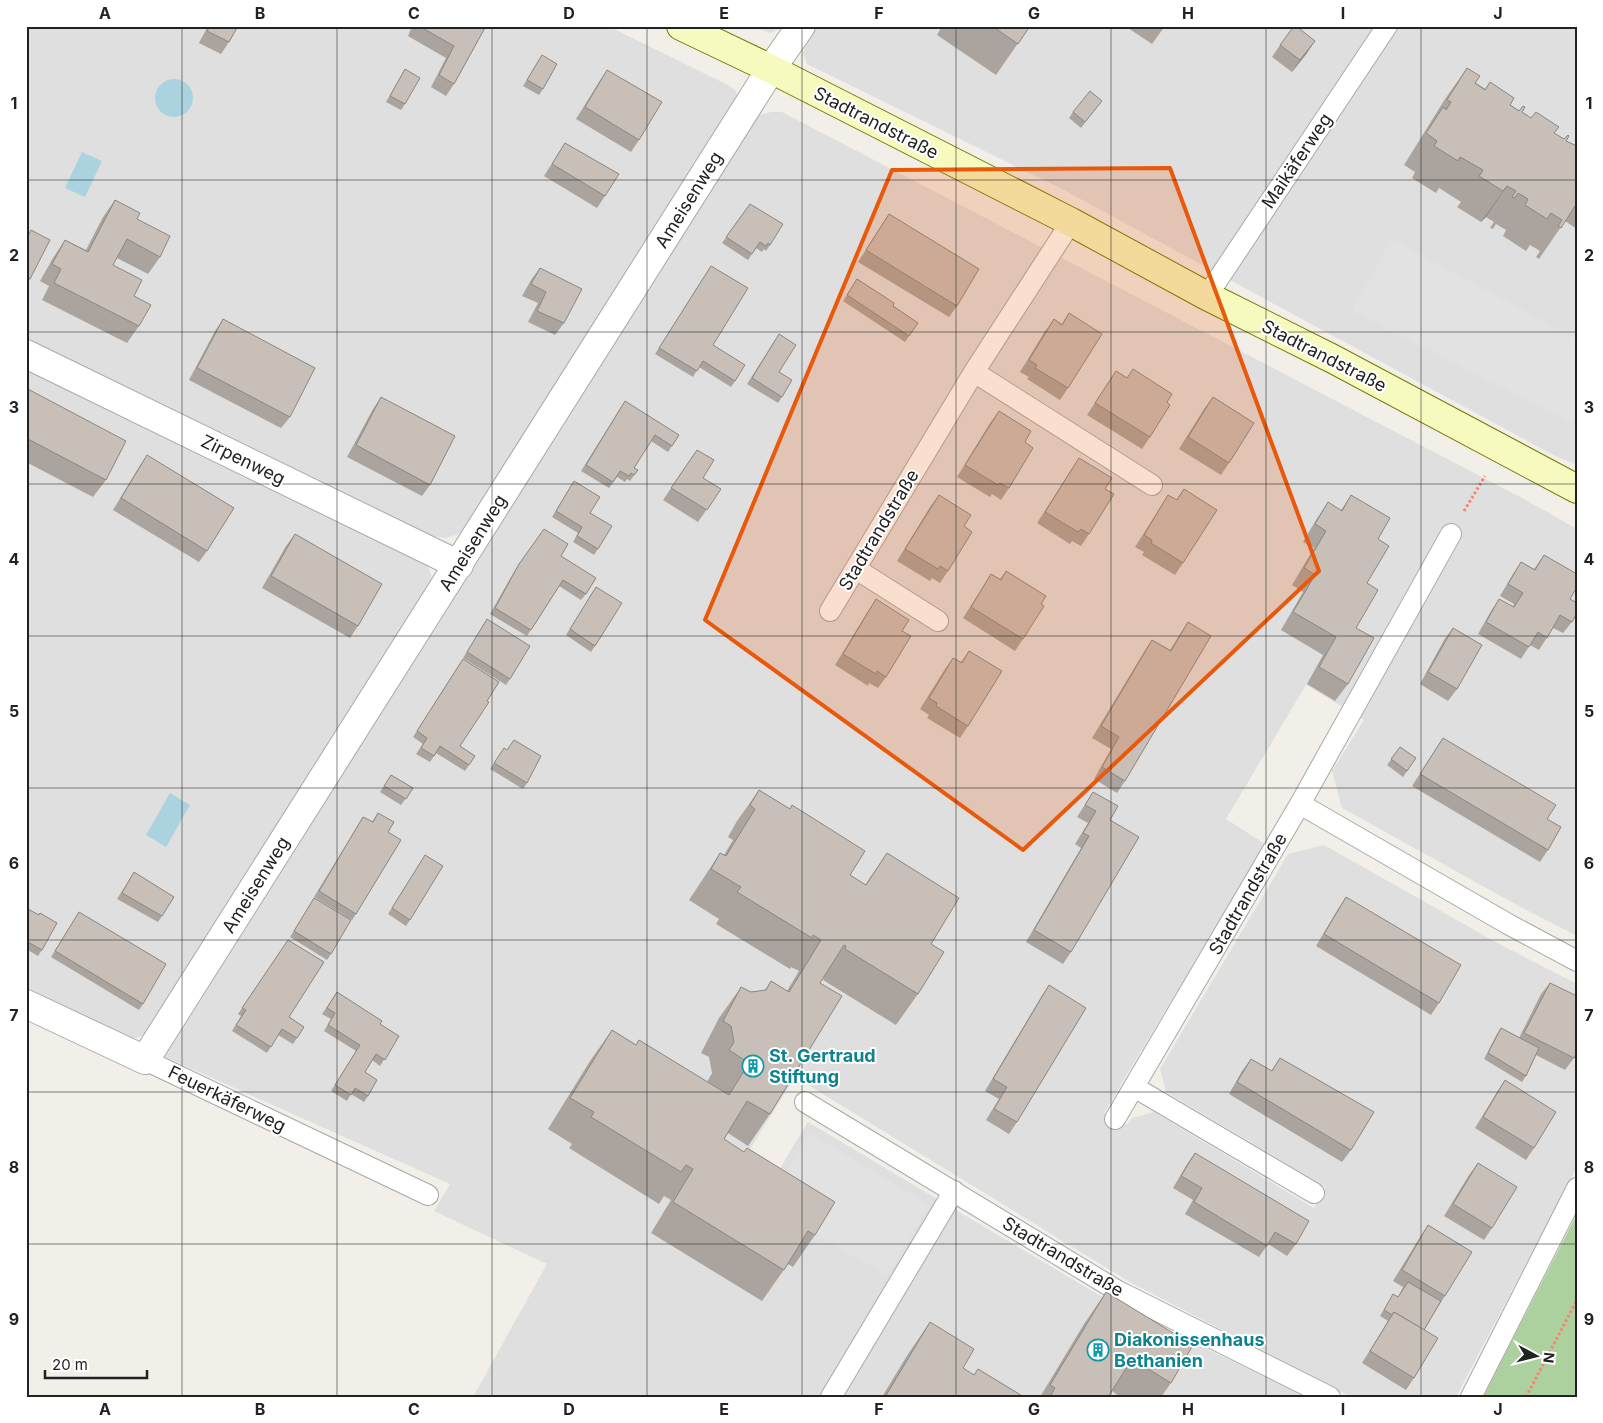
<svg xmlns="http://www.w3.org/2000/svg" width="1603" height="1423" viewBox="0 0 1603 1423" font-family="Inter,sans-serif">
	<rect width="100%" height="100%" fill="#f2efe9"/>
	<!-- residential -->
	<g fill="#e0dfdf">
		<polygon points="26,26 608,26 728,85 736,91 737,97 736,105 468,528 456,535 445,538 431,536 419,531 26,345"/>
		<polygon points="749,26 786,26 771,33"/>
		<polygon points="817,26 1577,26 1577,465 1553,455 1062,189 807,64 803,54 807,41"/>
		<polygon points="771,112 782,112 1524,499 1577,529 1577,936 1515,904 1342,808 1332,771 1364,720 1306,685 1226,819 1265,844 1104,1113 1127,1125 1132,1118 1154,1112 1314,1208 1326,1187 1166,1092 1160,1069 1288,854 1324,845 1501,945 1577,984 1577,1167 1456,1397 1351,1397 1128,1281 795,1077 750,1149 780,1168 808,1122 1114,1304 1307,1397 473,1397 547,1264 434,1211 450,1184 165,1057 749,124 760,115"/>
		<polygon points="26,367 421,558 429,568 432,579 430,592 150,1033 136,1038 127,1038 26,991"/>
	</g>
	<!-- forest -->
	<polygon fill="#add19e" points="1577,1214 1577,1397 1483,1397"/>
	<!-- parking -->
	<g fill="#e2e2e2">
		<polygon points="1391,239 1577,339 1577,425 1352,311"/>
		<polygon points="810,1133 930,1205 887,1276 816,1234 831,1210 782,1180"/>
	</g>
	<!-- water -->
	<g fill="#aad3df">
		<circle cx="174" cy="98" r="19"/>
		<polygon points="82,152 102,161 85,197 65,188"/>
		<polygon points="170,793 190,805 166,847 146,835"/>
	</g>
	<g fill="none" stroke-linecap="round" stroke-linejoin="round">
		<!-- lane casing -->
		<g stroke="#a9a9a9" stroke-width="22">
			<g id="lane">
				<polyline points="1207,296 1387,26"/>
				<polyline points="974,372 1152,485"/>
				<polyline points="856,569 938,621"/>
				<polyline points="830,611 974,372 1071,222"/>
				<polyline points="1300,804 1508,924 1577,961"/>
				<polyline points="145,1060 428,1195"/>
				<polyline points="1134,1087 1314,1193"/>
				<polyline points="805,1102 1118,1291 1330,1397"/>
				<polyline points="1115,1119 1300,804 1451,534"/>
				<polyline points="831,1397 954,1191"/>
				<polyline points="1471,1397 1577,1188"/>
			</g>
		</g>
		<!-- street casing -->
		<g stroke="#a9a9a9" stroke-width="30">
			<g id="street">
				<polyline points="26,354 459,565"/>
				<polyline points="26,1004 145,1060 771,69 801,26"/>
			</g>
		</g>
		<!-- secondary casing -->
		<g stroke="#707d05" stroke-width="30">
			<polyline id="secondary" points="681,26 771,69 1071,222 1207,296 1333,359 1577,489"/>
		</g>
		<!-- path -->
		<g stroke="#fa8072" stroke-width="3" stroke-dasharray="2.5 2.5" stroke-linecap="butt">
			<polyline points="1464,511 1485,476"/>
			<polyline points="1526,1397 1577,1300"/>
		</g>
		<!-- lane -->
		<use href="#lane" stroke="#fff" stroke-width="20"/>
		<!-- street -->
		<use href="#street" stroke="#fff" stroke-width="28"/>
		<!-- secondary -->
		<use href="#secondary" stroke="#f7fabf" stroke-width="28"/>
	</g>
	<!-- wall -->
	<g fill="#aba49e">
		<polygon points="208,26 238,26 229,42 221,54 199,43"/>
		<polygon points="405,26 486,26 454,84 446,96 431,87 446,58 408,36 411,29"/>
		<polygon points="942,26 1030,26 996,75 937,35"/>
		<polygon points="1125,26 1165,26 1152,44"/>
		<polygon points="1280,45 1307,53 1292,72 1272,57"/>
		<polygon points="542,55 543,89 539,95 523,86"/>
		<polygon points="1467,68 1476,83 1554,133 1576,147 1577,146 1577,229 1565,221 1539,259 1536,257 1540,251 1530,245 1526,251 1503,236 1506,230 1496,224 1493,229 1490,228 1494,222 1486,217 1481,222 1457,207 1461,202 1439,188 1436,193 1412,178 1415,172 1404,165 1445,99"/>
		<polygon points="405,69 405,104 401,110 386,102"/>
		<polygon points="607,70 639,140 631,152 576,119 599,82"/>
		<polygon points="1097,107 1081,128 1069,118 1073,112"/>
		<polygon points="565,143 605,196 597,208 544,176"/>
		<polygon points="115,200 137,219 160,257 148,274 117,258 113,265 134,296 139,326 127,343 42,300 49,286 40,281 53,258 65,240 86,250 103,217"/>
		<polygon points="750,204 770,245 766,251 764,249 762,252 756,248 748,260 722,243"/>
		<polygon points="889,214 957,306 949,317 858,262"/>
		<polygon points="31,230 30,279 26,284 26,238"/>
		<polygon points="711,266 713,345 735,381 731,387 699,367 693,377 655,354"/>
		<polygon points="540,268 564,323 555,335 528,322 538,303 522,296 531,280"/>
		<polygon points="857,279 893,306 918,323 905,342 843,301"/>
		<polygon points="1069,313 1068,388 1060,400 1027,379 1029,377 1020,372 1045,331 1054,319 1062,324"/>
		<polygon points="223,319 290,417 281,428 189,380 215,331"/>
		<polygon points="775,340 782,397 778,403 747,384"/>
		<polygon points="1116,371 1167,402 1150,437 1142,449 1087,415"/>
		<polygon points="26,388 106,480 93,497 26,462"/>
		<polygon points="381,397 430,485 422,496 347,457 373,409"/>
		<polygon points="1213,397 1229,463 1221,475 1179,449 1204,409"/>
		<polygon points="621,407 679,435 668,452 651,441 634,468 638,470 630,481 627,479 625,482 617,477 609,488 581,471"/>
		<polygon points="999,411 1009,488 1001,500 992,494 990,497 957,477 990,423"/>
		<polygon points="697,450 703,478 721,489 698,522 663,500"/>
		<polygon points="147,455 207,551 199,562 113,510 139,467"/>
		<polygon points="1079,458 1089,534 1081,546 1072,541 1070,544 1037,523 1071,470"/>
		<polygon points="570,487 598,549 594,555 573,542 578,533 552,517"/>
		<polygon points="1184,489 1183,563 1175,575 1142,555 1144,552 1135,547 1168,495 1176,500"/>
		<polygon points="939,495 964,526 948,571 940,583 932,578 930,581 897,561 930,507"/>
		<polygon points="1351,495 1378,539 1356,628 1348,684 1335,701 1307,684 1323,655 1281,630 1303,592 1292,585 1314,548 1303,542 1316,520 1328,502 1341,510"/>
		<polygon points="544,529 586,594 581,600 559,586 527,636 490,614 515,570"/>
		<polygon points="295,534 358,626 350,638 262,588 286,546"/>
		<polygon points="1544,555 1570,599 1572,622 1563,633 1553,628 1539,650 1530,645 1521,659 1478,634 1491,611 1499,599 1513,607 1514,604 1500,596 1513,574 1521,562 1534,569"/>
		<polygon points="1006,571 1041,604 1023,639 1015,651 963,618 991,574 1000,579"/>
		<polygon points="596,587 595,646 591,652 566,635"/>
		<polygon points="876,599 902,631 886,677 878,688 869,683 868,686 835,665 868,611"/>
		<polygon points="487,619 510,679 506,685 463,658"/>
		<polygon points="1188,622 1125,781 1117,793 1094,779 1111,749 1092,738 1144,652 1152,640 1170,650 1180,634"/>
		<polygon points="1453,628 1457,689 1448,701 1420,684 1444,640"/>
		<polygon points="969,651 968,726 960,738 927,718 929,715 920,709 945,669 953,658 961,662"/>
		<polygon points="459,665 487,701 460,746 475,756 465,771 436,753 430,762 416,754 423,744 413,737"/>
		<polygon points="1443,738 1547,819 1548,850 1540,862 1412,786"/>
		<polygon points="1400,747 1416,758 1403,777 1387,765"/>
		<polygon points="504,748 507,750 527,783 523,789 490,769"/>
		<polygon points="391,775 413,788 401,805 380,792"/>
		<polygon points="759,790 850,875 865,885 887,853 931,944 918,994 896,1025 823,980 824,978 823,977 820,983 770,1114 748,1146 728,1133 724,1139 815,1235 793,1267 788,1264 762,1301 651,1233 671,1200 664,1196 659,1204 569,1148 572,1144 548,1129 590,1061 612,1030 636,1045 727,1094 707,1082 712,1073 709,1057 701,1053 719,1018 741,987 751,992 765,990 771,981 787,991 799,971 791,967 790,969 716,924 719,919 689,900 720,853 724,855 733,840 728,837 737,821"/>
		<polygon points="1093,792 1110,820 1071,952 1063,964 1026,942 1081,848 1075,844 1088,823 1077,817"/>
		<polygon points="378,813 388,832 356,914 352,920 314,897 363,817 372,822"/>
		<polygon points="425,855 410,920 406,926 388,914"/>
		<polygon points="134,872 162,916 158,922 117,899"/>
		<polygon points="1346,897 1439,1003 1431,1015 1316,946 1338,909"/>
		<polygon points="314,898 331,954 327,960 290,937"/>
		<polygon points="26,908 39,915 40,913 42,950 38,956 26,949"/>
		<polygon points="79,912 143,1004 139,1010 51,957"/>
		<polygon points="288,940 289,1017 304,1027 293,1044 278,1035 267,1053 232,1031 241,1016 238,1014"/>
		<polygon points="1550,983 1574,1058 1565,1070 1536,1055 1526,1076 1522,1082 1484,1059 1497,1034 1501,1028 1519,1038 1541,994"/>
		<polygon points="1049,985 1017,1122 1009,1134 986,1120 999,1099 985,1091 1041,997"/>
		<polygon points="337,992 380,1024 399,1036 380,1066 372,1060 365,1072 368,1096 364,1102 351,1094 347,1101 331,1091 356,1051 324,1031 331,1019 322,1014"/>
		<polygon points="1280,1058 1351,1150 1342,1162 1229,1094 1242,1071 1251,1059 1271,1071"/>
		<polygon points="1505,1080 1534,1148 1526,1160 1475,1128 1497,1092"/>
		<polygon points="1195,1153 1296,1244 1287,1256 1268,1244 1259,1257 1185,1214 1193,1200 1173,1188 1187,1164"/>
		<polygon points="1478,1163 1492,1228 1484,1240 1444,1216 1469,1175"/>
		<polygon points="1428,1225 1445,1296 1437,1308 1424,1330 1414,1378 1406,1390 1362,1363 1388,1321 1380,1316 1393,1294 1398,1297 1403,1287 1393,1281 1420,1237"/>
		<polygon points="1106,1292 1171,1383 1161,1397 1120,1397 1112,1391 1108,1397 1040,1397 1084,1324"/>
		<polygon points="930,1322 963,1368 974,1375 978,1369 1024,1397 882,1397 908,1354"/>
	</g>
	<!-- shaded-wall -->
	<g fill="#8b8681">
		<polygon points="1315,41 1307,53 1292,72 1300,60"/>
		<polygon points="1507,186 1486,217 1481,222 1503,191"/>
	</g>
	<!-- building -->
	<g fill="#c7bfb8" stroke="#8b8681">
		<polygon points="210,26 238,26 229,42 207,31"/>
		<polygon points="419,26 486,26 454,84 439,75 454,46"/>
		<polygon points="992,26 1030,26 1018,44"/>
		<polygon points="1294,26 1296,26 1315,41 1300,60 1280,45"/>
		<polygon points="542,55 557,64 543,89 527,80"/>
		<polygon points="1467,68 1480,76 1475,83 1485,90 1490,82 1514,98 1510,105 1519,111 1523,106 1525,107 1522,112 1531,118 1536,112 1559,127 1554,133 1564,139 1568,135 1569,136 1566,141 1577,146 1577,203 1561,228 1558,226 1562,220 1551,213 1547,219 1525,205 1528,199 1518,193 1515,198 1512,197 1516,191 1507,186 1503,191 1479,176 1483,170 1460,157 1458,161 1434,146 1437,141 1426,133 1443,107 1446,110 1451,102 1447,100"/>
		<polygon points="405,69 420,78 405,104 390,96"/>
		<polygon points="607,70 662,102 639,140 585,107"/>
		<polygon points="1090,91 1102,101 1085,122 1073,112"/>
		<polygon points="565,143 619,174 605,196 552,164"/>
		<polygon points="115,200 140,213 137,219 170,236 160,257 127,239 113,265 142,280 134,296 151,305 139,326 54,283 61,269 52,264 65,240 88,252"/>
		<polygon points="750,204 783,224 770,245 768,243 766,246 760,242 752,254 726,237"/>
		<polygon points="889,214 979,269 957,306 866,250"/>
		<polygon points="31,230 50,240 30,279 26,277 26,238 27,238"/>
		<polygon points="711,266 748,288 713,345 745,365 735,381 703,361 697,371 659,348"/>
		<polygon points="540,268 582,289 564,323 537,311 546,292 531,284"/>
		<polygon points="857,279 894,303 893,306 918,323 909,336 847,295"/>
		<polygon points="1069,313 1102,334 1068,388 1035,368 1037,365 1029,360 1054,319 1062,325"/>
		<polygon points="223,319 315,368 290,417 197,368"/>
		<polygon points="779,334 796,345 779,372 792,380 782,397 752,378"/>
		<polygon points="1133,369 1172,394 1167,402 1170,405 1150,437 1095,403 1116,371 1127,378"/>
		<polygon points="26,388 126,441 106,480 26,438"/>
		<polygon points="381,397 455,436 430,485 356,445"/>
		<polygon points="1213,397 1254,423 1229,463 1188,437"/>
		<polygon points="625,401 679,435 672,446 655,435 634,468 638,470 634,475 631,473 629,476 620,471 613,482 586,465"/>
		<polygon points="999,411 1031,431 1025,442 1033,448 1009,488 1000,483 998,485 965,465"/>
		<polygon points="697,450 714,460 703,478 721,489 707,510 671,488"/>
		<polygon points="147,455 234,508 207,551 121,498"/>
		<polygon points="1079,458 1112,478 1105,489 1114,494 1089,534 1081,529 1078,532 1045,512"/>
		<polygon points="574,481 600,497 590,513 612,526 598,549 577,536 582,527 556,511"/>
		<polygon points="1184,489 1217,510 1183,563 1151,543 1152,540 1144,535 1168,495 1177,500"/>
		<polygon points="939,495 971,515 964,526 972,532 948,571 940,566 938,569 905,549"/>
		<polygon points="1351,495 1390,518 1378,539 1389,546 1367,583 1378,590 1356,628 1374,638 1348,684 1319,667 1336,637 1293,612 1315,575 1304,568 1326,531 1315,524 1328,502 1342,511"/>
		<polygon points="544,529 568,544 561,556 596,578 586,594 563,580 531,630 495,608 519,564"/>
		<polygon points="295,534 382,584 358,626 271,576"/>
		<polygon points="1544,555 1577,574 1577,587 1570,599 1577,603 1577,613 1572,622 1560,615 1547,638 1538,632 1529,647 1486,622 1499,599 1514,607 1523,593 1508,584 1521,562 1535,570"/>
		<polygon points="1006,571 1046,596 1041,604 1044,606 1023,639 971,607 991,574 1001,580"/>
		<polygon points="596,587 622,603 595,646 570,629"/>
		<polygon points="876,599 909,620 902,631 911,636 886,677 877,671 876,674 843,654"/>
		<polygon points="487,619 530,646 510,679 467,652"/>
		<polygon points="1188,622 1211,636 1125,781 1102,767 1119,737 1101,726 1152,640 1171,651"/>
		<polygon points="1453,628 1482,645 1457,689 1428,672"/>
		<polygon points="969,651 1002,671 968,726 936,706 937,703 929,698 953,658 962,663"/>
		<polygon points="463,659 499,682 487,701 489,702 460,746 475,756 469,765 440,746 434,756 421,748 427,738 417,731"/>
		<polygon points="1443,738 1556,805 1547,819 1561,827 1548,850 1420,774"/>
		<polygon points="514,740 541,756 527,783 494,763 504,748 507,750"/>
		<polygon points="1400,747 1416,758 1407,771 1391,759"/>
		<polygon points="391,775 413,788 406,799 384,786"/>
		<polygon points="759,790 790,809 792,805 865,851 850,875 866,885 887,853 959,898 931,944 944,952 918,994 845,949 846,946 844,945 820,983 842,996 770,1114 747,1101 724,1139 744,1152 747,1148 835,1202 815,1235 808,1231 784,1270 673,1202 693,1169 686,1165 681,1172 591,1117 594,1112 570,1098 612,1030 636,1045 639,1040 729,1095 749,1063 729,1050 734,1042 731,1026 723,1021 741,987 751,992 766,990 771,981 789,992 821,940 813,935 812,938 737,892 741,887 711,869 720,853 726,856 755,809 750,805"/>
		<polygon points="1093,792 1118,806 1110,820 1139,837 1071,952 1034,930 1089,836 1083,833 1096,811 1085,805"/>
		<polygon points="378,813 394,822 388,832 401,840 356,914 319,891 363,817 373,822"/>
		<polygon points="425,855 443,866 410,920 392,908"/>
		<polygon points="134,872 174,897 162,916 122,893"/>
		<polygon points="1346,897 1461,965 1439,1003 1324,934"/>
		<polygon points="314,898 351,920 331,954 294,931"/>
		<polygon points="26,908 39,915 40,913 57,923 42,950 26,941"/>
		<polygon points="79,912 166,964 143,1004 55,951"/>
		<polygon points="288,940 324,962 289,1017 304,1027 297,1038 282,1029 271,1047 236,1025 246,1010 242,1008"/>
		<polygon points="1550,983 1577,996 1577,1052 1574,1058 1524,1033"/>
		<polygon points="1049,985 1086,1008 1017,1122 994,1109 1007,1087 993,1079"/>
		<polygon points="337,992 382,1021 380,1024 399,1036 385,1060 376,1054 365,1072 377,1080 368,1096 355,1088 351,1095 335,1085 360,1045 328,1025 335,1013 327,1008"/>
		<polygon points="1501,1028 1539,1048 1526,1076 1488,1053"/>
		<polygon points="1280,1058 1374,1112 1351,1150 1237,1082 1251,1059 1272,1071"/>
		<polygon points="1505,1080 1556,1112 1534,1148 1483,1117"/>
		<polygon points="1195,1153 1309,1221 1296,1244 1275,1232 1267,1246 1194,1202 1202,1188 1181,1176"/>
		<polygon points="1478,1163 1517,1187 1492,1228 1453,1204"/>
		<polygon points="1428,1225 1472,1252 1445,1296 1402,1270"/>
		<polygon points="1408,1282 1441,1301 1424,1330 1394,1312 1392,1315 1384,1310 1393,1294 1398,1297"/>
		<polygon points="1106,1292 1193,1345 1171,1383 1132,1359 1108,1397 1050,1397 1055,1388 1050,1385"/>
		<polygon points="1394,1312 1438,1338 1414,1378 1370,1351"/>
		<polygon points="930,1322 974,1349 963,1368 974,1375 978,1369 1024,1397 885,1397"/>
	</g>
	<!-- marked area -->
	<path fill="#e8590c" fill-opacity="0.2" stroke="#e8590c" stroke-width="4" stroke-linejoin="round" d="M 1170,168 L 1319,571 L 1023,850 L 705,620 L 892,170 Z"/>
	<!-- grid -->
	<path fill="none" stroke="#222" stroke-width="1" stroke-opacity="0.55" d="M 182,26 L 182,1397M 337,26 L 337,1397M 492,26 L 492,1397M 647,26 L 647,1397M 802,26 L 802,1397M 956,26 L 956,1397M 1111,26 L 1111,1397M 1266,26 L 1266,1397M 1421,26 L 1421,1397M 26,180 L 1577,180M 26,332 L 1577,332M 26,484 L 1577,484M 26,636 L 1577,636M 26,788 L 1577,788M 26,940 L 1577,940M 26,1092 L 1577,1092M 26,1244 L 1577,1244"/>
	<!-- icons -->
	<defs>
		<g id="building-ring" transform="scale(1.125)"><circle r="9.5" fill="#fff" stroke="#0f9aa8" stroke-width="1.5"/><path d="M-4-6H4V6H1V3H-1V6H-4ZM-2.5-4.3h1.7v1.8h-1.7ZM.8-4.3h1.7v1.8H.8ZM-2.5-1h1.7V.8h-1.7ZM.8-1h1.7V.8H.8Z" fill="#0f9aa8"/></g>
	</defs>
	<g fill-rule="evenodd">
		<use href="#building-ring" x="753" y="1066"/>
		<use href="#building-ring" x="1098" y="1350"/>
	</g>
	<g text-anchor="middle" stroke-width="4" stroke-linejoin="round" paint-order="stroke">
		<!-- street labels -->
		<g font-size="18" fill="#222" stroke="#fff">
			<text transform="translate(876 123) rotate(27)" y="6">Stadtrandstraße</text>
			<text transform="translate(1297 161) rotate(-56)" y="6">Maikäferweg</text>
			<text transform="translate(689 200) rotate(-58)" y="6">Ameisenweg</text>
			<text transform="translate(1324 356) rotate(27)" y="6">Stadtrandstraße</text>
			<text transform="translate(243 460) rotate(26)" y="6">Zirpenweg</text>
			<text transform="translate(879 530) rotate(-59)" y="6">Stadtrandstraße</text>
			<text transform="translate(473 543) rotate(-58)" y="6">Ameisenweg</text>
			<text transform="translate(256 885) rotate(-58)" y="6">Ameisenweg</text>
			<text transform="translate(1248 894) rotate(-60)" y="6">Stadtrandstraße</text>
			<text transform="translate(227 1099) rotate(26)" y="6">Feuerkäferweg</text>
			<text transform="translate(1063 1257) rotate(31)" y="6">Stadtrandstraße</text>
		</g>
		<!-- culture labels -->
		<g font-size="18" font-weight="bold" fill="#0d838f" stroke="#fff" text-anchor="start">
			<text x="769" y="1062">St. Gertraud<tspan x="769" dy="21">Stiftung</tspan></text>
			<text x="1114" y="1346">Diakonissenhaus<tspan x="1114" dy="21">Bethanien</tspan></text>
		</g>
	</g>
	<!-- border -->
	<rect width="1603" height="1423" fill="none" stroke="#ffffff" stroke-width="55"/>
	<!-- north arrow -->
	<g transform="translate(1536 1356) rotate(97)" stroke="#ffffff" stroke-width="4" paint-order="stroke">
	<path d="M0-4L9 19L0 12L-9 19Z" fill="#222222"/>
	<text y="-8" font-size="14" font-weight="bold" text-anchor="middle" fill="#222222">N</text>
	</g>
	<!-- scale -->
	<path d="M45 1370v8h102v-8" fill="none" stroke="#222222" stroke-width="2.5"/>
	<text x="52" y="1370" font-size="15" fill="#222222" stroke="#ffffff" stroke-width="4" paint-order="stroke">20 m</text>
	<rect x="28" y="28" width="1548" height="1368" fill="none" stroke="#222" stroke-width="2"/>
	<g font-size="16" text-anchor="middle" font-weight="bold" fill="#222">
		<text x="105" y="19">A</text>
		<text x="260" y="19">B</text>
		<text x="414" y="19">C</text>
		<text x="569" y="19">D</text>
		<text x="724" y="19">E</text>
		<text x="879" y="19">F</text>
		<text x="1034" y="19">G</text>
		<text x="1188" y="19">H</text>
		<text x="1343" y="19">I</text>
		<text x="1498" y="19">J</text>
		<text x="14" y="109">1</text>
		<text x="1589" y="109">1</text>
		<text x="14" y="261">2</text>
		<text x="1589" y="261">2</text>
		<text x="14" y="413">3</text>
		<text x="1589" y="413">3</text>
		<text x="14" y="565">4</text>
		<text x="1589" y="565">4</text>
		<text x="14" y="717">5</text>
		<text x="1589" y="717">5</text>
		<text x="14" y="869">6</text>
		<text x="1589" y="869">6</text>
		<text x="14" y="1021">7</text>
		<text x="1589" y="1021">7</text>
		<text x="14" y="1173">8</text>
		<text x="1589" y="1173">8</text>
		<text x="14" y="1325">9</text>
		<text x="1589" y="1325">9</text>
		<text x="105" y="1415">A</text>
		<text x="260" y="1415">B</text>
		<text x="414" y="1415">C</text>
		<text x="569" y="1415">D</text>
		<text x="724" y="1415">E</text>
		<text x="879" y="1415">F</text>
		<text x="1034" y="1415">G</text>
		<text x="1188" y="1415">H</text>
		<text x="1343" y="1415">I</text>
		<text x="1498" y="1415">J</text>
	</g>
</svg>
